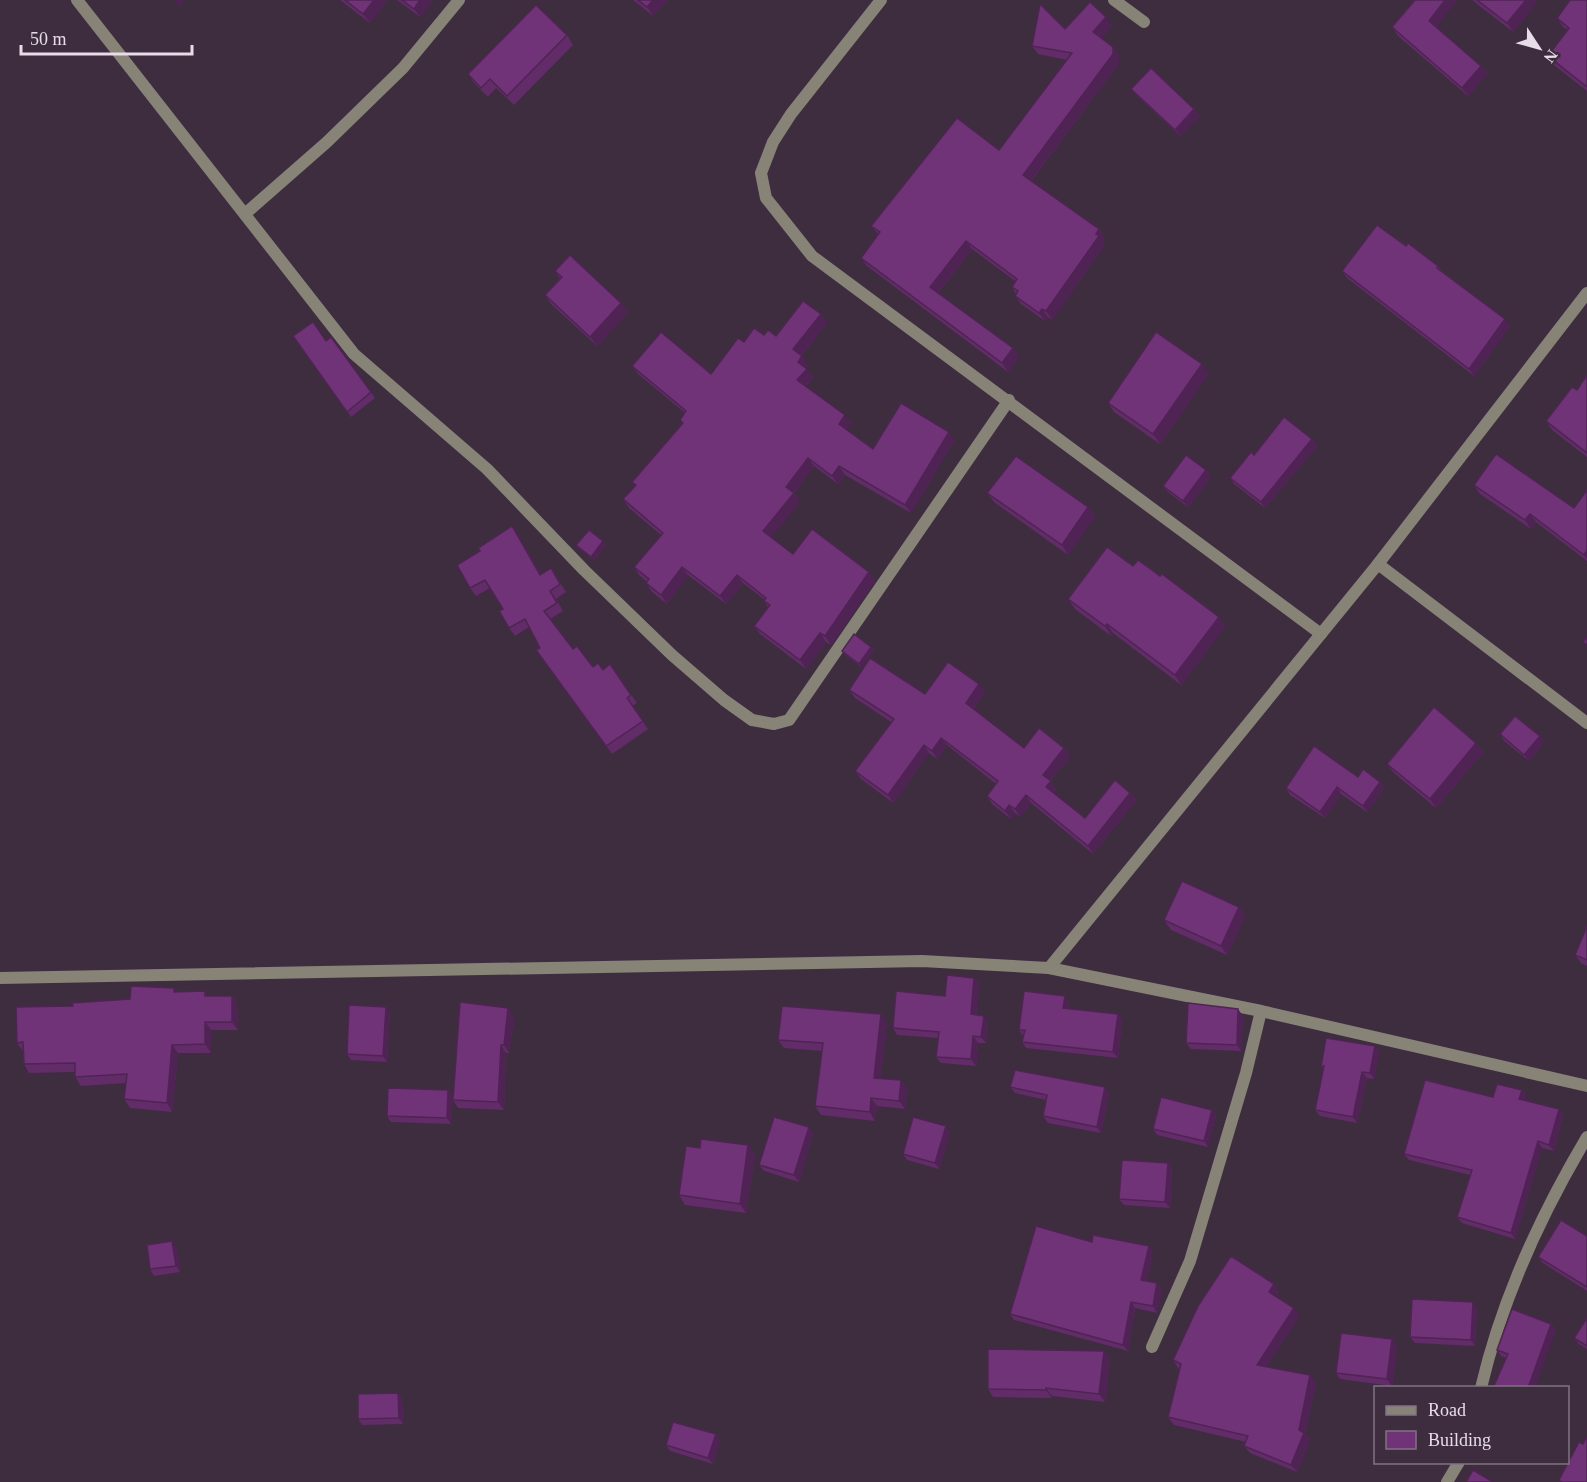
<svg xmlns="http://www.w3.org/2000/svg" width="1587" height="1482" viewBox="0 0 1587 1482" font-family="Georgia,serif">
	<rect width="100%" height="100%" fill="#3d2d3f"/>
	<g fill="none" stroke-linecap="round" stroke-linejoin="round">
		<!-- minor -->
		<g stroke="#878377" stroke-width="12">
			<polyline points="77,0 354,354 487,469 584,570 672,655 724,700 752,720 774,724 789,720 1009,400"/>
			<polyline points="881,0 791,114 773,142 761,173 766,198 812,256 1321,634"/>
			<polyline points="1114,0 1144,22"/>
			<polyline points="246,213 327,142 403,68 459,0"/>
			<polyline points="1378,564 1587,723"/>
			<polyline points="1049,968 1378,564 1587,293"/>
			<polyline points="1152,1347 1190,1261 1246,1073 1261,1011"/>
			<path d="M 1481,1388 C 1502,1298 1540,1216 1587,1137"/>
			<polyline points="1447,1482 1459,1462"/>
		</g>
		<!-- tertiary -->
		<polyline stroke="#878377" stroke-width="12" points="0,978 922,961 1049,968 1261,1011 1587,1086"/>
	</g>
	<!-- wall -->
	<g fill="#612c67">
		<polygon points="340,0 387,0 370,23"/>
		<polygon points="397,0 432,0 420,17"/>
		<polygon points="633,0 667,0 653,16"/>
		<polygon points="1415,0 1457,0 1436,27 1481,66 1487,74 1468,96 1398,36 1392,27"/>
		<polygon points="1472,0 1538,0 1513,32"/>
		<polygon points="1587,0 1587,91 1554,65 1548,56 1568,30 1563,27 1557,18"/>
		<polygon points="1112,26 1101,38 1113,47 1119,56 1119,63 1031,181 1099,229 1105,238 1103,241 1105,244 1052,320 1048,317 1045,321 1021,304 1015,296 1016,294 1012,287 1015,281 972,249 938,293 1013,348 1019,357 1008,372 867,266 861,258 878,234 871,226 999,150 1067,60 1038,54 1032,46 1065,29"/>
		<polygon points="567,35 573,45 514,105 496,88 488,97 474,83 468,74"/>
		<polygon points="1131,89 1194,109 1199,116 1180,136 1136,95"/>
		<polygon points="1406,246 1438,266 1442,272 1510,326 1474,376 1347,278 1342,271"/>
		<polygon points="555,271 621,303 628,312 597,346 551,304 545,295 560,278"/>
		<polygon points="821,314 827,323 801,356 808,365 806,368 813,377 806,386 851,423 846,429 873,449 954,440 911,513 845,475 838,484 814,466 794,493 800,501 771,537 793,554 869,572 875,580 831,645 826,642 806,669 760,634 754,626 768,607 764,601 765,600 743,583 726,604 688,575 667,604 652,592 646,583 647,582 640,576 634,567 661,535 629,508 623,499 635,486 632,482 682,423 680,420 685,413 638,374 632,366 711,374 744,342 764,335 776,336"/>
		<polygon points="293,336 326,341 331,337 375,398 351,417"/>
		<polygon points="1209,373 1160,444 1114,412 1108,403"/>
		<polygon points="1587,375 1587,457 1552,430 1546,421 1577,390"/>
		<polygon points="1312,439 1317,446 1265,508 1234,484 1230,478 1254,455"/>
		<polygon points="1206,470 1211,477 1188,507 1168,492 1163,486"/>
		<polygon points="1474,485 1574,508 1587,490 1587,561 1536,522 1531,529 1480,494"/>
		<polygon points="987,493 1088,507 1095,516 1068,555 994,502"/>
		<polygon points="512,526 541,574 556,576 566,592 556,599 563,611 550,619 573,649 593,667 603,670 610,664 637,703 632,706 648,729 612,754 536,650 540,648 529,627 515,636 509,628 503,609 490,588 476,596 470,588"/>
		<polygon points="606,544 594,560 578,548 576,545"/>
		<polygon points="1133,566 1225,626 1181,685 1113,633 1111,636 1075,609 1068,599"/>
		<polygon points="871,647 874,650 861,667 844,654 842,651"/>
		<polygon points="849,690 925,694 985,692 973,709 1024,748 1064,748 1070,756 1050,781 1056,789 1053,793 1085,818 1130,793 1136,800 1093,854 1031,803 1020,817 1015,813 1011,819 992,804 987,796 996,784 947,745 937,759 929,753 893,803 861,779 855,771 891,722 855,698"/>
		<polygon points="1500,734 1544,742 1529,761 1504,741"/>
		<polygon points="1476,743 1483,752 1436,808 1394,773 1387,764"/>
		<polygon points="1380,782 1384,788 1367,812 1341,794 1325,818 1290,795 1286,788"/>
		<polygon points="1239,907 1245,916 1227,955 1171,930 1164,920"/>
		<polygon points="1587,926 1587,966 1581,963 1575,955"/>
		<polygon points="974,978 979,984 976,1015 988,1022 986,1043 978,1043 976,1066 941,1063 936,1057 938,1038 897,1035 893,1028"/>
		<polygon points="177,992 208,996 232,996 238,1005 238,1030 211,1030 211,1053 178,1053 172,1112 130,1108 124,1099 126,1083 81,1086 75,1077 75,1072 29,1073 24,1064 23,1051 17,1043 73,1006 130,999"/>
		<polygon points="1069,1003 1068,1009 1118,1014 1122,1020 1118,1058 1026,1048 1022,1042 1023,1036 1019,1030"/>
		<polygon points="390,1013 387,1062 351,1060 347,1054"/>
		<polygon points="514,1016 509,1053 506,1053 504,1110 458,1108 453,1100"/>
		<polygon points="1243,1016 1241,1051 1191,1049 1186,1043"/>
		<polygon points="887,1022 880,1078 901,1080 907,1089 905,1109 877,1106 875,1121 821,1115 815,1106 822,1051 784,1048 778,1040"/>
		<polygon points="1375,1046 1379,1052 1374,1079 1367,1078 1357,1123 1320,1116 1315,1110 1324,1069 1321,1066"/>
		<polygon points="1010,1087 1105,1087 1109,1093 1101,1133 1048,1123 1043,1116 1046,1100 1015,1093"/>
		<polygon points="448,1090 453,1096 451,1124 391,1122 387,1116"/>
		<polygon points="1522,1090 1526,1096 1525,1100 1559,1109 1563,1115 1554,1151 1542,1148 1515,1239 1462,1223 1457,1217 1470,1175 1409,1160 1404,1154"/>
		<polygon points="1212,1110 1216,1116 1208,1147 1157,1135 1153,1129"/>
		<polygon points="809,1127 813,1133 799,1182 764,1171 759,1165"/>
		<polygon points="950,1133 939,1169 907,1160 903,1154"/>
		<polygon points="748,1145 755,1154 746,1213 685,1205 679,1195 700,1148"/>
		<polygon points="1168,1163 1172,1169 1170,1208 1124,1205 1119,1199"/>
		<polygon points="1587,1236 1587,1291 1543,1263 1538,1257"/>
		<polygon points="1092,1242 1153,1252 1147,1281 1157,1283 1162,1290 1157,1313 1135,1308 1128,1351 1014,1320 1010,1314"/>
		<polygon points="177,1247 180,1272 154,1276 150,1269"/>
		<polygon points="1279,1292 1276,1296 1299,1316 1266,1367 1310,1375 1316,1383 1305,1434 1310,1440 1297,1472 1250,1453 1244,1446 1246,1442 1174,1425 1168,1417 1180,1369 1178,1368 1173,1360"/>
		<polygon points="1477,1309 1475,1346 1415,1343 1410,1337"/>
		<polygon points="1587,1318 1587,1349 1579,1344 1574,1338"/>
		<polygon points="1551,1324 1556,1330 1506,1358 1501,1356 1497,1350"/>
		<polygon points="1397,1346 1392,1386 1340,1379 1336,1373"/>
		<polygon points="1110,1359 1105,1402 1052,1396 1052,1398 993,1397 988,1389"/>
		<polygon points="398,1393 402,1399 403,1424 362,1425 358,1419"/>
		<polygon points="720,1441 713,1464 670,1451 666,1445"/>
	</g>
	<!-- shaded-wall -->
	<g fill="#4f2454">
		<polygon points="175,0 184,0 179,6"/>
		<polygon points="374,0 387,0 370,23 363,14"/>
		<polygon points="420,0 432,0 420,17 414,9"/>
		<polygon points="653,0 667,0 653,16 647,7"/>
		<polygon points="1445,0 1457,0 1435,29 1429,21"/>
		<polygon points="1526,0 1538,0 1513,32 1507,23"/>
		<polygon points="1106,17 1112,26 1099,41 1093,32"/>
		<polygon points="1113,47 1119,56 1119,63 1029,183 1023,175"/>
		<polygon points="1481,66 1487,74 1468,96 1462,88"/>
		<polygon points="1194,109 1199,116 1180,136 1175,130"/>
		<polygon points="1099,229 1105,238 1103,241 1105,244 1052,320 1046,311"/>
		<polygon points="966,241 972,249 936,295 930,287"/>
		<polygon points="621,303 628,312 597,346 590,337"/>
		<polygon points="1042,309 1048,317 1045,321 1039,313"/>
		<polygon points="821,314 827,323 799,358 793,349"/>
		<polygon points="1505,319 1510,326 1474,376 1469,369"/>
		<polygon points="1013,348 1019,357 1008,372 1002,363"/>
		<polygon points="802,356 808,365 804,370 798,362"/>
		<polygon points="1202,364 1209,373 1160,444 1153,434"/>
		<polygon points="807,369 813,377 803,389 797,380"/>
		<polygon points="845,415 851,423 845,432 839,424"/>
		<polygon points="949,432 954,440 911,513 905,505"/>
		<polygon points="1312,439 1317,446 1265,508 1261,502"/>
		<polygon points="808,458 814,466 792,495 794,493 800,501 769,540 763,531 786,487"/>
		<polygon points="839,466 845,475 838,484 832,476"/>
		<polygon points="1206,470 1211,477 1188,507 1183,501"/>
		<polygon points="1088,507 1095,516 1068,555 1062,545"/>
		<polygon points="1530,514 1536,522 1531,529 1525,520"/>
		<polygon points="512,526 517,534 546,582 540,575"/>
		<polygon points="603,541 606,544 594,560 591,557"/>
		<polygon points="1587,550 1587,559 1584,555"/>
		<polygon points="682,567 688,575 667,604 661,595"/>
		<polygon points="869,572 875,580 831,645 825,636"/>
		<polygon points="737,575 743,583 726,604 720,596"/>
		<polygon points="1219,617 1225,626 1181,685 1175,675"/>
		<polygon points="1107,624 1113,633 1111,636 1105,626"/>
		<polygon points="820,633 826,642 806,669 800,660"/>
		<polygon points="871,647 874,650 861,667 859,664"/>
		<polygon points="979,684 985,692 971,711 966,703"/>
		<polygon points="1540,736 1544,742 1529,761 1524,755"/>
		<polygon points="941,738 947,745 937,759 932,751"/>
		<polygon points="1476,743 1483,752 1436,808 1430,799"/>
		<polygon points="924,745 929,753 893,803 888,795"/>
		<polygon points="1064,748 1070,756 1048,783 1043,775"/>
		<polygon points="1051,781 1056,789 1051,795 1046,787"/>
		<polygon points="1380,782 1384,788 1367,812 1363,806"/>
		<polygon points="1337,787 1341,794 1325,818 1320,812"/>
		<polygon points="1130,793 1136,800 1093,854 1088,846"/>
		<polygon points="1026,795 1031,803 1020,817 1015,809"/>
		<polygon points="1009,805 1015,813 1011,819 1005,811"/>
		<polygon points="1239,907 1245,916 1227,955 1221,946"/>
		<polygon points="974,978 979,984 975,1021 971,1014"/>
		<polygon points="232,996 238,1005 238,1030 232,1022"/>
		<polygon points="1065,996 1069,1003 1067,1015 1063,1008"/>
		<polygon points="386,1007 390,1013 387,1062 383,1056"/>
		<polygon points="508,1008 514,1016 509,1053 504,1045"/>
		<polygon points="1238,1009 1243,1016 1241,1051 1237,1045"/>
		<polygon points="881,1014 887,1022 879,1086 874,1078"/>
		<polygon points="1118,1014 1122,1020 1118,1058 1113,1052"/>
		<polygon points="984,1016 988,1022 986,1043 981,1037"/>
		<polygon points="205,1022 211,1030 211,1053 205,1044"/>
		<polygon points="973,1036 978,1043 976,1066 971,1059"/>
		<polygon points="172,1045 178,1053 172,1112 167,1103"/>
		<polygon points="501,1045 506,1053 504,1110 498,1102"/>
		<polygon points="1375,1046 1379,1052 1374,1079 1370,1073"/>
		<polygon points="1362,1072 1367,1078 1357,1123 1353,1117"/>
		<polygon points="901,1080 907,1089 905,1109 899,1101"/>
		<polygon points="1105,1087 1109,1093 1101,1133 1097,1127"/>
		<polygon points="448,1090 453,1096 451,1124 447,1118"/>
		<polygon points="1522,1090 1526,1096 1524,1105 1519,1099"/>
		<polygon points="871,1098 877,1106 875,1121 870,1112"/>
		<polygon points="1559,1109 1563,1115 1554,1151 1549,1145"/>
		<polygon points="1212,1110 1216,1116 1208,1147 1204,1141"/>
		<polygon points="946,1126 950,1133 939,1169 935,1163"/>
		<polygon points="809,1127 813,1133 799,1182 794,1175"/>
		<polygon points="1538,1141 1542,1148 1515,1239 1511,1233"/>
		<polygon points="748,1145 755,1154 746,1213 740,1204"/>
		<polygon points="1168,1163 1172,1169 1170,1208 1165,1202"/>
		<polygon points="172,1241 177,1247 180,1272 176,1266"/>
		<polygon points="1149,1246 1153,1252 1146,1286 1141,1280"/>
		<polygon points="1157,1283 1162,1290 1157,1313 1153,1306"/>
		<polygon points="1274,1284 1279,1292 1274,1299 1269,1292"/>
		<polygon points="1131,1302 1135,1308 1128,1351 1123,1345"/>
		<polygon points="1473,1302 1477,1309 1475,1346 1471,1340"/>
		<polygon points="1294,1308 1299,1316 1262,1373 1257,1365"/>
		<polygon points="1551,1324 1556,1330 1535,1388 1528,1388"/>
		<polygon points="1392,1339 1397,1346 1392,1386 1387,1379"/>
		<polygon points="1104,1351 1110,1359 1105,1402 1099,1394"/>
		<polygon points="1310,1375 1316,1383 1305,1434 1310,1440 1297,1472 1291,1465"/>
		<polygon points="1046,1388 1052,1396 1052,1398 1046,1390"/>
		<polygon points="398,1393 402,1399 403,1424 399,1418"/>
		<polygon points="716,1434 720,1441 713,1464 708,1458"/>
	</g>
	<!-- building -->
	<g fill="#713378" stroke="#4f2454" stroke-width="1.5">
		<polygon points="345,0 374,0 363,14"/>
		<polygon points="402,0 420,0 414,9"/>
		<polygon points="638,0 653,0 647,7"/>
		<polygon points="1415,0 1445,0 1429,21 1481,66 1462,88 1392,27"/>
		<polygon points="1477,0 1526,0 1507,23"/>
		<polygon points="1570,0 1587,0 1587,87 1548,56 1569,28 1557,18"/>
		<polygon points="1090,2 1106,17 1093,32 1113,47 1113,54 1023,175 1099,229 1096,234 1099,236 1046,311 1042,309 1039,313 1015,296 1018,291 1012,287 1017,279 966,241 930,287 1013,348 1002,363 861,258 880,232 871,226 957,118 999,150 1072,53 1032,46 1040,4 1065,29"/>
		<polygon points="536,5 567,35 507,96 490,79 481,88 468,74"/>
		<polygon points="1151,68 1194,109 1175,130 1131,89"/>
		<polygon points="1377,225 1406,246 1408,243 1438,266 1437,268 1505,319 1469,369 1342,271"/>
		<polygon points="570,255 621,303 590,337 545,295 562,277 555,271"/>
		<polygon points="803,301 821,314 793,349 802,356 798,362 807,369 797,380 845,415 839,424 873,449 901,403 949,432 905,505 839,466 832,476 808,458 786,487 794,493 763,531 793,554 812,529 869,572 825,636 820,633 800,660 754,626 770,605 764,601 766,598 737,575 720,596 682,567 661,595 646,583 649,579 634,567 663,533 623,499 636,485 632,482 683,423 680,420 686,411 632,366 661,332 711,374 738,338 744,342 754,328 764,335 768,330 776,336"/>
		<polygon points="313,322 326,341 331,337 371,392 347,412 293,336"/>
		<polygon points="1156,332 1202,364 1153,434 1108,403"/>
		<polygon points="1587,375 1587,453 1546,421 1572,387 1577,390"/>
		<polygon points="1284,417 1312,439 1261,502 1230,478 1251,452 1254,455"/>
		<polygon points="1496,454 1574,508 1587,490 1587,550 1584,555 1530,514 1525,520 1474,485"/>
		<polygon points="1186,455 1206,470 1183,501 1163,486"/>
		<polygon points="1016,456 1088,507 1062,545 987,493"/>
		<polygon points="512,526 540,575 551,568 560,584 550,591 557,603 544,611 573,649 577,646 593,667 598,663 603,670 610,664 631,695 627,698 643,721 606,746 536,650 540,648 525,619 509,628 499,611 503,609 485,580 470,588 457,565 480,551 478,548"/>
		<polygon points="589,530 603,541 591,557 576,545"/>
		<polygon points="1107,547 1133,566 1138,560 1160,576 1162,574 1219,617 1175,675 1107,624 1105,626 1068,599"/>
		<polygon points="854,634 871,647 859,664 842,651"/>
		<polygon points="1587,637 1587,645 1583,642"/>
		<polygon points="870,658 925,694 948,662 979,684 966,703 1024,748 1039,728 1064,748 1043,775 1051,781 1046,787 1085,818 1115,780 1130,793 1088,846 1026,795 1015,809 1009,805 1005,811 987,796 998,781 941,738 932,751 924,745 888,795 855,771 894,719 849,690"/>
		<polygon points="1434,707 1476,743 1430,799 1387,764"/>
		<polygon points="1515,716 1540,736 1524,755 1500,734"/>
		<polygon points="1314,746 1358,777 1363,769 1380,782 1363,806 1337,787 1320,812 1286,788"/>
		<polygon points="1182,881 1239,907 1221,946 1164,920"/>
		<polygon points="1587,926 1587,960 1575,955"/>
		<polygon points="947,975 974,978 971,1014 984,1016 981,1037 973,1036 971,1059 936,1057 939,1032 893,1028 896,991 945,996"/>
		<polygon points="131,986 174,988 174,992 205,991 205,996 232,996 232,1022 205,1022 205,1044 172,1045 167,1103 124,1099 127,1074 75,1077 75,1063 24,1064 23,1042 17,1043 16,1007 73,1006 72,1003 130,999"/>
		<polygon points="1024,991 1065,996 1063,1008 1118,1014 1113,1052 1022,1042 1025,1030 1019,1030"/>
		<polygon points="460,1002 508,1008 504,1045 501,1045 498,1102 453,1100"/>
		<polygon points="1188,1003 1238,1009 1237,1045 1186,1043"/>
		<polygon points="349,1005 386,1007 383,1056 347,1054"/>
		<polygon points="782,1006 881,1014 874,1078 901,1080 899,1101 871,1098 870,1112 815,1106 823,1043 778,1040"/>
		<polygon points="1326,1038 1375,1046 1370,1073 1362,1072 1353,1117 1315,1110 1324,1066 1321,1066"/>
		<polygon points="1015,1070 1105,1087 1097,1127 1043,1116 1047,1095 1010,1087"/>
		<polygon points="1425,1080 1493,1097 1497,1084 1522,1090 1519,1099 1559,1109 1549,1145 1538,1141 1511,1233 1457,1217 1472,1170 1404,1154"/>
		<polygon points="388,1088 448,1090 447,1118 387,1116"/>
		<polygon points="1161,1097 1212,1110 1204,1141 1153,1129"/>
		<polygon points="774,1117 809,1127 794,1175 759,1165"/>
		<polygon points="913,1117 946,1126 935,1163 903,1154"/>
		<polygon points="701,1139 748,1145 740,1204 679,1195 686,1146 700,1148"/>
		<polygon points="1122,1160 1168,1163 1165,1202 1119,1199"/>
		<polygon points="1561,1220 1587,1236 1587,1287 1538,1257"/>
		<polygon points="1036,1226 1092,1242 1093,1235 1149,1246 1141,1280 1157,1283 1153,1306 1131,1302 1123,1345 1010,1314"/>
		<polygon points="172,1241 176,1266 150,1269 147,1245"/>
		<polygon points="1231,1256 1274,1284 1269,1292 1294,1308 1257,1365 1310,1375 1299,1430 1304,1433 1291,1465 1244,1446 1248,1436 1168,1417 1181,1364 1173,1360 1198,1306"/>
		<polygon points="1412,1299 1473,1302 1471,1340 1410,1337"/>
		<polygon points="1512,1309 1551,1324 1528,1388 1493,1388 1508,1354 1497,1350"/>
		<polygon points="1587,1318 1587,1346 1574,1338"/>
		<polygon points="1341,1333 1392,1339 1387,1379 1336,1373"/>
		<polygon points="988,1349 1104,1351 1099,1394 1046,1388 1046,1390 988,1389"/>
		<polygon points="398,1393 399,1418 358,1419 358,1394"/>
		<polygon points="673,1422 716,1434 708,1458 666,1445"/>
		<polygon points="1587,1436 1587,1482 1562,1482 1559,1480 1579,1442 1583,1444"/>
		<polygon points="1473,1470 1493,1482 1466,1482"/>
	</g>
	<!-- legend -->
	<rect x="1374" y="1386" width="195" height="78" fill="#3d2d3f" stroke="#817383" stroke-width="1.5"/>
	<rect x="1386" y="1406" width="30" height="9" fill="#878377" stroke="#817383" stroke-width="1.5"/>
	<text x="1428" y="1416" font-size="18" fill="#e7dce8">Road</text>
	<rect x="1386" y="1431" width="30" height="18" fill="#713378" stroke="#817383" stroke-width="1.5"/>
	<text x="1428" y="1446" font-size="18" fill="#e7dce8">Building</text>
	<!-- north arrow -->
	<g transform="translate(1539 48) rotate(126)" stroke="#3d2d3f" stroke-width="4.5" paint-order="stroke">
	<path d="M0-4.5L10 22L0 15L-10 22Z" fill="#e7dce8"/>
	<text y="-9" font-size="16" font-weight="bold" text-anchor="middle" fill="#e7dce8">N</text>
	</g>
	<!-- scale -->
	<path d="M21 45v9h171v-9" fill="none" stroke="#e7dce8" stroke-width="3"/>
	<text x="30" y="45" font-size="18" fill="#e7dce8" stroke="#3d2d3f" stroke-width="4.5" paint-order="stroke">50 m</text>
</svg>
